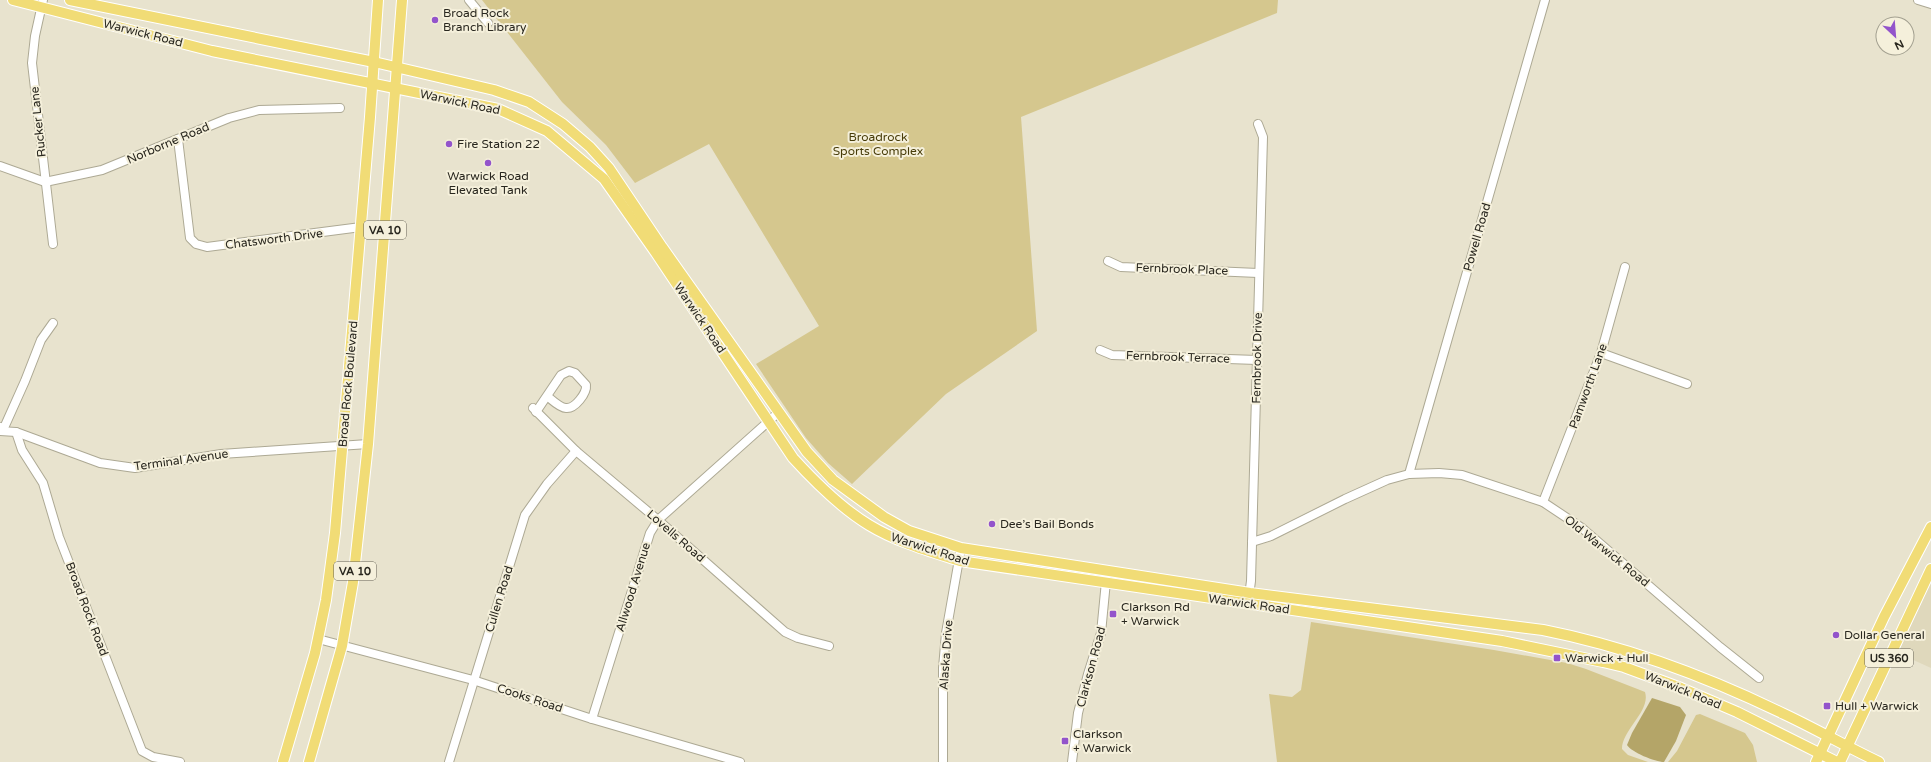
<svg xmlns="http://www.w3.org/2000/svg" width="1931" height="762" viewBox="0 0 1931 762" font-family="'Varela Round',sans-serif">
	<rect width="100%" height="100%" fill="#e8e3ce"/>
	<!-- built -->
	<polygon fill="#dfd8bc" points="1931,582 1931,668 1898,653"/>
	<!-- green -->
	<g fill="#d5c78e">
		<polygon points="482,0 1278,0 1277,13 1021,117 1037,331 946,394 852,484 828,463 806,438 756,364 819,326 709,144 635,183 606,145 562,102"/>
		<path d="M 1311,622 L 1494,650 L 1567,663 L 1586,669 L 1640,690 L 1645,692 C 1651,711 1622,730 1622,749 L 1628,755 L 1648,762 L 1277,762 L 1269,694 L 1292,697 L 1301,690 Z"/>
		<polygon points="1700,714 1745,733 1753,745 1757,762 1668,762 1677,751 1696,715"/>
	</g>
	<!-- water -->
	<path fill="#b4a568" d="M 1652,698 L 1680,707 L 1686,715 L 1676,741 L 1664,762 C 1655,762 1631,752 1627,745 L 1632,733 Z"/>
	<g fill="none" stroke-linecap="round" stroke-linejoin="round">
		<!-- minor casing -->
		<g stroke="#ada994" stroke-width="10">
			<g id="minor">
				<polyline points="43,0 35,36 32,63 53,244"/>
				<polyline points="469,0 488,23"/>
				<polyline points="1918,0 1931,4"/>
				<polyline points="178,139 190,238 196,244 207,247 361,227"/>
				<polyline points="0,166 45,182 102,170 229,118 259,110 340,108"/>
				<polyline points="1108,261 1121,267 1258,273"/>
				<polyline points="1100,350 1112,355 1257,360"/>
				<polyline points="1601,353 1687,384"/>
				<polyline points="533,408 576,451 658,520 785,632 798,638 829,646"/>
				<path d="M 536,412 L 561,375 L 569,371 L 575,373 L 586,385 C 587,393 575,409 566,408 C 560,408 552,400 547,396"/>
				<polyline points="0,427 3,430 25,381 41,340 53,323"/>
				<polyline points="0,431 16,432 100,463 135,468 221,454 368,444"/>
				<polyline points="16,432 22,450 43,483 59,537 142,751 153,757 180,762"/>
				<polyline points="1409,474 1545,0"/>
				<polyline points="1543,502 1601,353 1625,267"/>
				<polyline points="1252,542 1271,536 1345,499 1387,480 1409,474 1439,473 1462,475 1543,502 1582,528 1720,647 1759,678"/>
				<polyline points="1248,603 1251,581 1263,137 1258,124"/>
				<polyline points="318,639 473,680 592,719 740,762"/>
				<polyline points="592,719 650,533 658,520 779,412"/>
				<polyline points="449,762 525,515 547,484 576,451"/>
				<polyline points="943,762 943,668 946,633 961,548"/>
				<polyline points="1072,762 1078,713 1088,674 1101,633 1107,571"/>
			</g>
		</g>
		<!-- major casing -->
		<g stroke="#fff" stroke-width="12">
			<g id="major">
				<path d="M 13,0 L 212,51 L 498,109 L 547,131 L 604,179 L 656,253 L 793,458 C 814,481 841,508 869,525 C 897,542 929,551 960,561 L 1502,641 L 1603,662 L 1624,667 L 1681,688 L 1737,712 L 1837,762"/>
				<path d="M 70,0 L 374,62 L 494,90 L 529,102 L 563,124 L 590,147 L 609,168 L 662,247 L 807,452 L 833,480 L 884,517 L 909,531 L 961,548 L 1250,593 L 1543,630 C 1629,647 1706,676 1784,714 C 1816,729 1847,747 1879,762"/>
				<polyline points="283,762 315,653 326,600 335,533 370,117 378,0"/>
				<polyline points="309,762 342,646 353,582 368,444 402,0"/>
				<polyline points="1816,762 1884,617 1931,527"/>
				<polyline points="1840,762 1931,569"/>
			</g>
		</g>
		<!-- minor -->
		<use href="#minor" stroke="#fff" stroke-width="8"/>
		<!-- major -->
		<use href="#major" stroke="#f1dc76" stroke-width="10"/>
	</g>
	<!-- markers -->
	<g fill="#9354cb" stroke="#f5f0db" stroke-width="1.5">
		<circle cx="435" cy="20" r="4"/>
		<circle cx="449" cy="144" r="4"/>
		<circle cx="488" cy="163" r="4"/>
		<circle cx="992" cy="524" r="4"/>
		<rect x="1109" y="610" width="8" height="8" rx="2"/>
		<circle cx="1836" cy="635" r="4"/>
		<rect x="1553" y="654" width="8" height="8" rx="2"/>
		<rect x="1823" y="702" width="8" height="8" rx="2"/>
		<rect x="1061" y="737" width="8" height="8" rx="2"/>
	</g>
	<g text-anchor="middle" stroke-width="4" stroke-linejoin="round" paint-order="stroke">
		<!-- shield labels -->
		<g fill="#f5f0db" stroke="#666357" stroke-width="1">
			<rect x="364" y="221" width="42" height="18" rx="3"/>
			<rect x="334" y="562" width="42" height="18" rx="3"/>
			<rect x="1865" y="649" width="48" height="18" rx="3"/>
		</g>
		<g font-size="11" font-weight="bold" fill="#29271f">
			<text x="385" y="234">VA 10</text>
			<text x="355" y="575">VA 10</text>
			<text x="1889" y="662">US 360</text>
		</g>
		<!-- poi labels -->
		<g font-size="12" fill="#29271f" stroke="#f5f0db" text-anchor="start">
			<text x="443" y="17">Broad Rock<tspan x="443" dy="14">Branch Library</tspan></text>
			<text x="457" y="148">Fire Station 22</text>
			<text x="488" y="180" text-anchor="middle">Warwick Road<tspan x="488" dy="14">Elevated Tank</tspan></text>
			<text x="1000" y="528">Dee’s Bail Bonds</text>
			<text x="1121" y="611">Clarkson Rd<tspan x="1121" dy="14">+ Warwick</tspan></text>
			<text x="1844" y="639">Dollar General</text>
			<text x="1565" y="662">Warwick + Hull</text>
			<text x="1835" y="710">Hull + Warwick</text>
			<text x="1073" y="738">Clarkson<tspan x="1073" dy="14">+ Warwick</tspan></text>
		</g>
		<!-- street labels -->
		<g font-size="12" fill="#29271f" stroke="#f5f0db">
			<text transform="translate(143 33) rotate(14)" y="4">Warwick Road</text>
			<text transform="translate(460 102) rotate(12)" y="4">Warwick Road</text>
			<text transform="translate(38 122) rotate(-96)" y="4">Rucker Lane</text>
			<text transform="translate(168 143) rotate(-23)" y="4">Norborne Road</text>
			<text transform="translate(1477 237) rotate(-74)" y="4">Powell Road</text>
			<text transform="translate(274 239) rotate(-7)" y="4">Chatsworth Drive</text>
			<text transform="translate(1182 269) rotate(2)" y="4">Fernbrook Place</text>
			<text transform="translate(700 318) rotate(56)" y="4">Warwick Road</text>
			<text transform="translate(1178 357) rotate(2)" y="4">Fernbrook Terrace</text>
			<text transform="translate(1257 358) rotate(-89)" y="4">Fernbrook Drive</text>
			<text transform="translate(348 384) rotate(-85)" y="4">Broad Rock Boulevard</text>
			<text transform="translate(1588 386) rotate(-70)" y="4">Pamworth Lane</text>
			<text transform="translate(181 460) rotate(-8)" y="4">Terminal Avenue</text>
			<text transform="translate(676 536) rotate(41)" y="4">Lovells Road</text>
			<text transform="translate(930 549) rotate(18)" y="4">Warwick Road</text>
			<text transform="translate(1607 551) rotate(39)" y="4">Old Warwick Road</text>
			<text transform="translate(633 587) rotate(-73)" y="4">Allwood Avenue</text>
			<text transform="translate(499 599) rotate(-73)" y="4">Cullen Road</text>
			<text transform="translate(1249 604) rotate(8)" y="4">Warwick Road</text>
			<text transform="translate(87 609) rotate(69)" y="4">Broad Rock Road</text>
			<text transform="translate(946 655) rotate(-86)" y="4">Alaska Drive</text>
			<text transform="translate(1091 667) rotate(-75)" y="4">Clarkson Road</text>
			<text transform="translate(1683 690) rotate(22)" y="4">Warwick Road</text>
			<text transform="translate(530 698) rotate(18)" y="4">Cooks Road</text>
		</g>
		<!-- park labels -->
		<g font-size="12" fill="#473c09" stroke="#f5f0db">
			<text x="878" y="141">Broadrock<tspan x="878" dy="14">Sports Complex</tspan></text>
		</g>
	</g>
	<!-- north arrow -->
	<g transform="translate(1895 36) rotate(154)"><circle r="19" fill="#f5f0db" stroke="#a3a090"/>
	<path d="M0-3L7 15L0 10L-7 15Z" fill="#9354cb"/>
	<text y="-6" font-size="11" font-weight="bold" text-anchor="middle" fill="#29271f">N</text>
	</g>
</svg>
